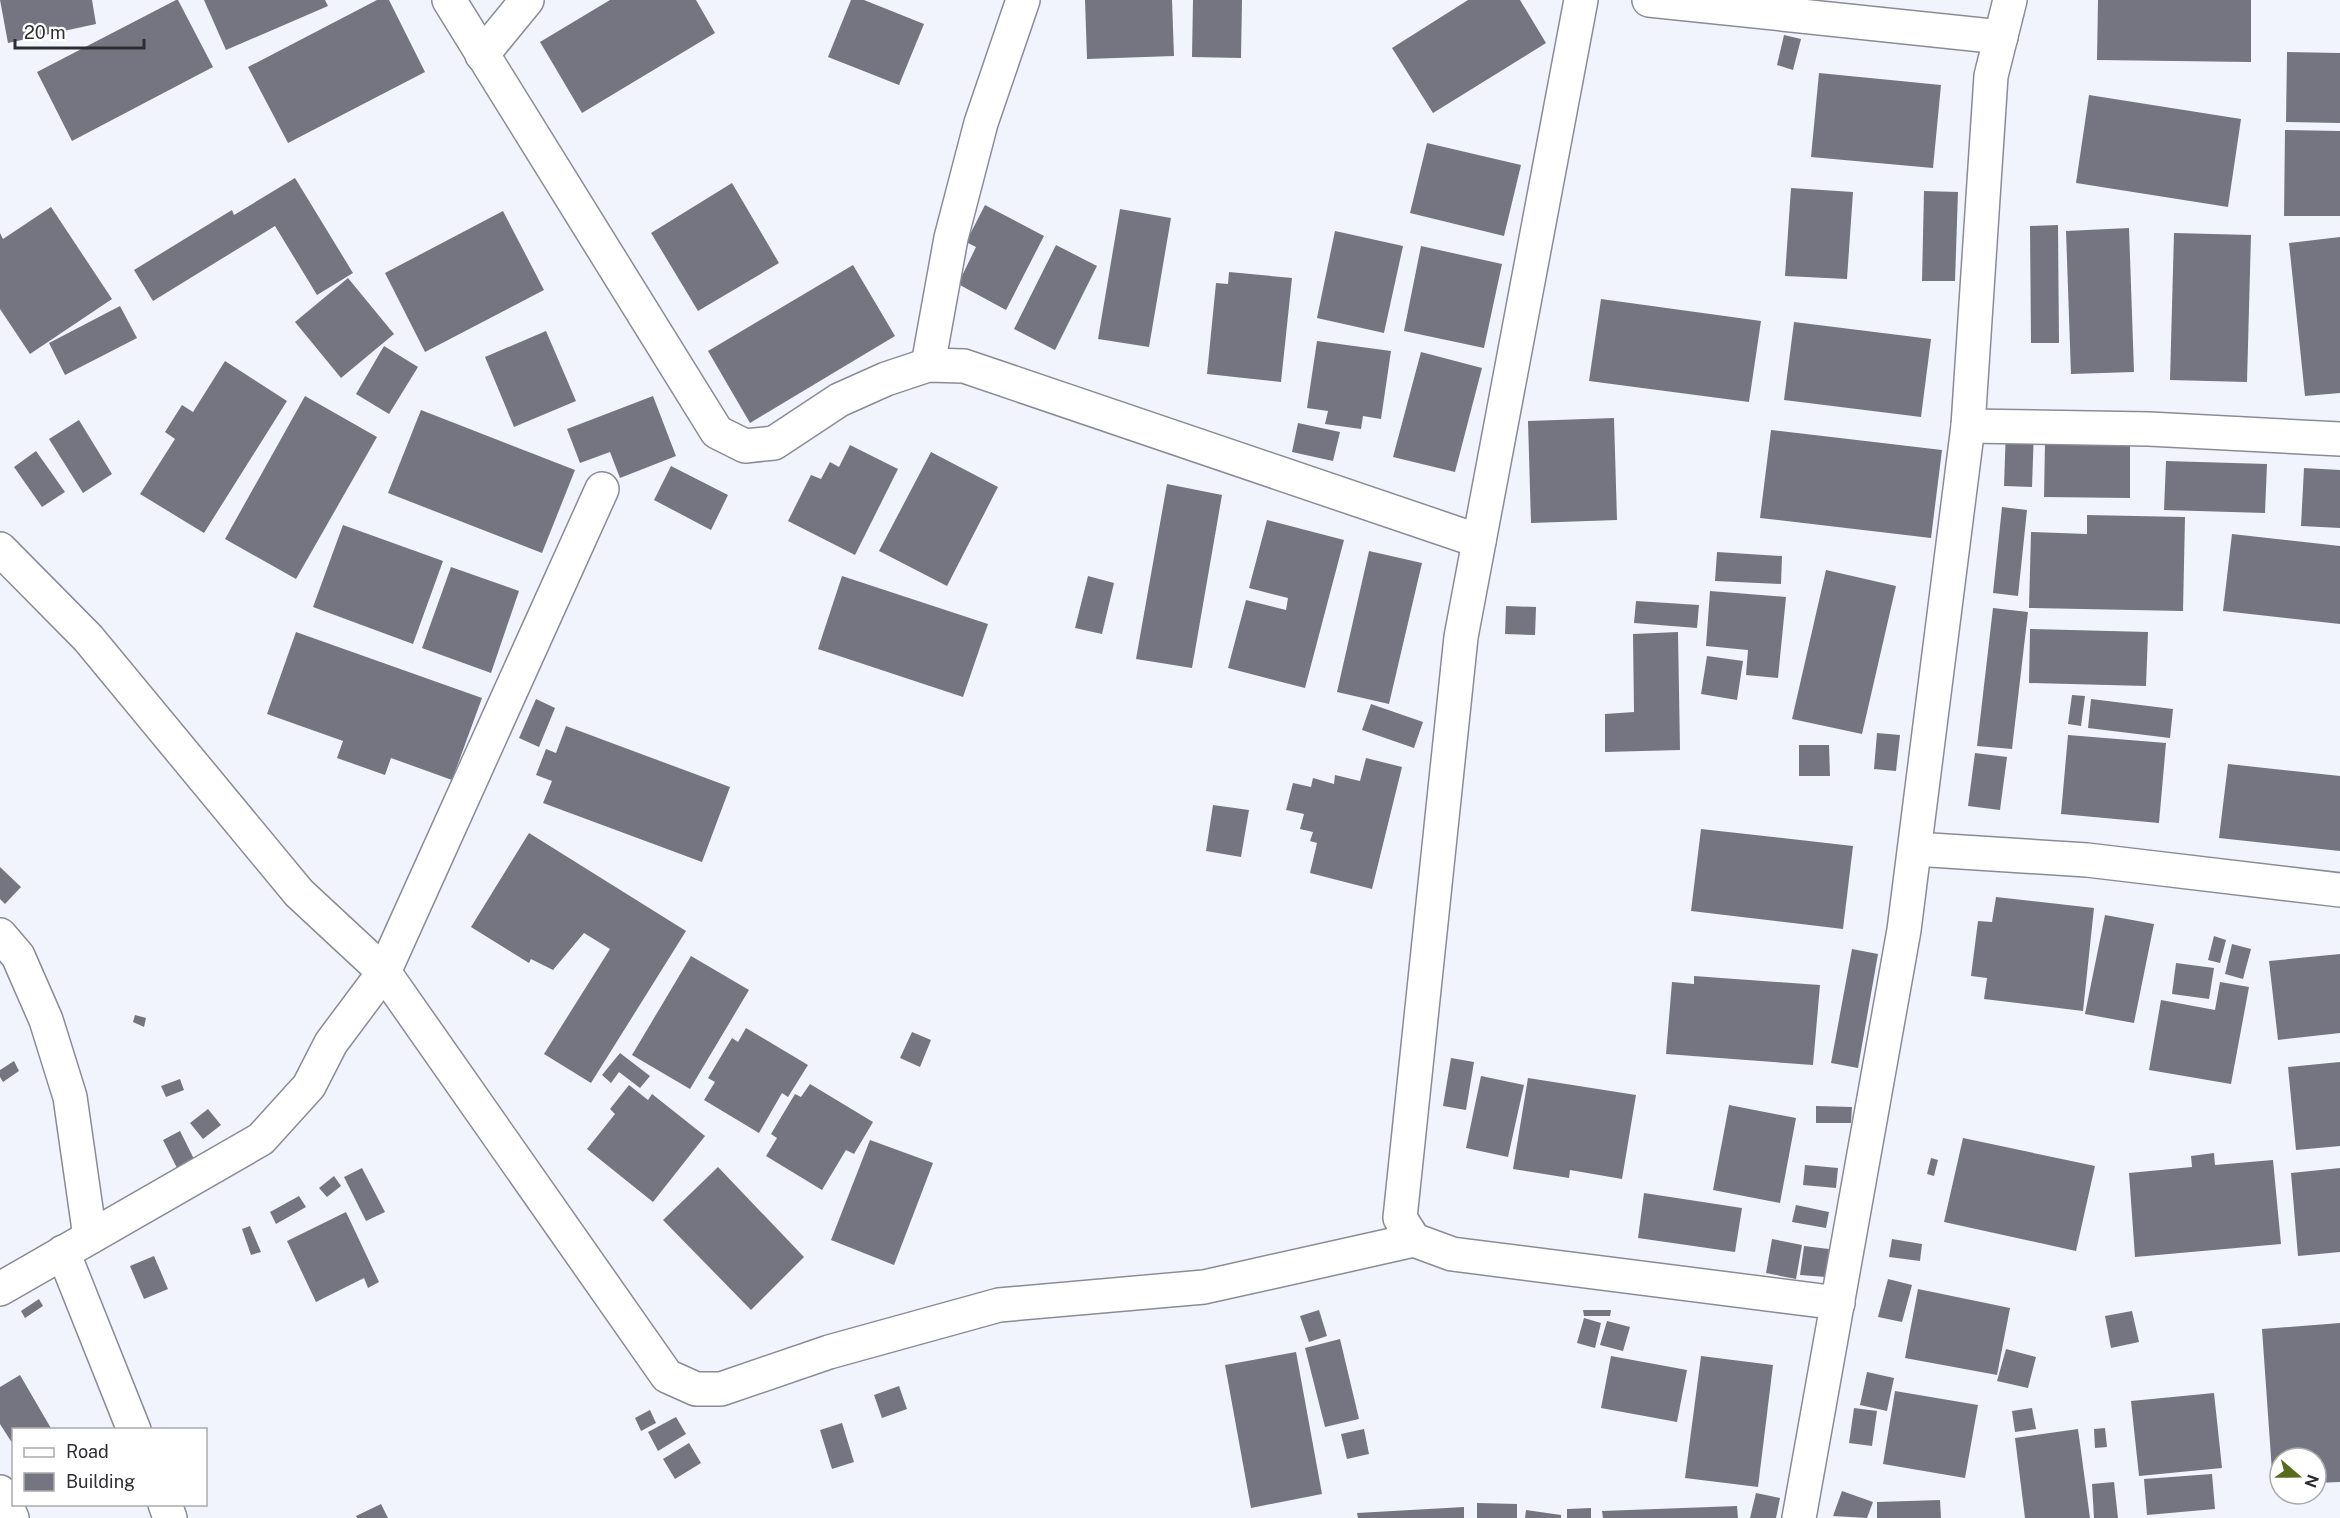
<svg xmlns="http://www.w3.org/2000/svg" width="2340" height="1518" viewBox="0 0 2340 1518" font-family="'Public Sans',sans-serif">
	<rect width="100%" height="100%" fill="#f2f4fd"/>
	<!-- building -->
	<g fill="#747580">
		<polygon points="0,0 92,0 96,24 8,43"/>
		<polygon points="176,0 178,0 213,67 72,141 37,72"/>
		<polygon points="204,0 325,0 328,6 226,50"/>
		<polygon points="377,0 389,0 425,72 288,143 248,67"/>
		<polygon points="610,0 696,0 715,33 582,113 540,42"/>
		<polygon points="851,0 864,0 924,24 899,85 828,57"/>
		<polygon points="1085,0 1172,0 1174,56 1087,59"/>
		<polygon points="1193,0 1242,0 1241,58 1192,57"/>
		<polygon points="1468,0 1520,0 1546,43 1433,113 1392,48"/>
		<polygon points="2098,0 2251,0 2251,62 2097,60"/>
		<polygon points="1784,35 1801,39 1793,70 1777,65"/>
		<polygon points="2287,52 2340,53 2340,123 2286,122"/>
		<polygon points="1819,73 1941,85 1933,168 1811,157"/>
		<polygon points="2089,95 2241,119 2228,207 2076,183"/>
		<polygon points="2285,130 2340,131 2340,216 2284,216"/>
		<polygon points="1427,143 1521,165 1504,236 1410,213"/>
		<polygon points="295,178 353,273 317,295 275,226 153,301 134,270 232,210 234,215"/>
		<polygon points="732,183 779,263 698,311 651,233"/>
		<polygon points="1791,188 1853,192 1847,279 1785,276"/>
		<polygon points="1924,191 1958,192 1955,281 1922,281"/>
		<polygon points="985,205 1044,236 1006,310 958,284 976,247 966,242"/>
		<polygon points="51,207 112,299 30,354 0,309 0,233 3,239"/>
		<polygon points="1120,209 1171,218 1149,347 1098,339"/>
		<polygon points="503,211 544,290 425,352 385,273"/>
		<polygon points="2058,225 2059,343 2031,343 2030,226"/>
		<polygon points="2129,228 2134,372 2071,374 2066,231"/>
		<polygon points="1335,231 1403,246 1384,333 1317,318"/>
		<polygon points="2174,233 2251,235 2247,382 2170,380"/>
		<polygon points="2340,237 2340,393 2305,396 2289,243"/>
		<polygon points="1056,245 1097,266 1055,350 1014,329"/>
		<polygon points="1421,246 1502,264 1484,348 1404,331"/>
		<polygon points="853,265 895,336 750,423 708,351"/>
		<polygon points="1229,272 1292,278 1281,382 1207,374 1216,283 1228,284"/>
		<polygon points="348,278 394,334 341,378 295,322"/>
		<polygon points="1601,299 1761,321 1749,402 1589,381"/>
		<polygon points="120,306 137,338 65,375 49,343"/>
		<polygon points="1794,322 1931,339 1921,417 1784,400"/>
		<polygon points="546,331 576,401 514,427 485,357"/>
		<polygon points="1317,341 1391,351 1381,419 1363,416 1361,429 1325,424 1328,411 1307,408"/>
		<polygon points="384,346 418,367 389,414 356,394"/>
		<polygon points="1421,352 1482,368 1455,472 1393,457"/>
		<polygon points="225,361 287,401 204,533 140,494 175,439 165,432 182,405 193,412"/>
		<polygon points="305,396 377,437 296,579 225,539"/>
		<polygon points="653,396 676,456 620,478 610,452 580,463 567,429"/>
		<polygon points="421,410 575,470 542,553 388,493"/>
		<polygon points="1614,418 1617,520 1531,523 1528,421"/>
		<polygon points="79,420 112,474 83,493 49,439"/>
		<polygon points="1298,423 1340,432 1333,461 1292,452"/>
		<polygon points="2006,428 2034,429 2032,487 2004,486"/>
		<polygon points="1771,430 1942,450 1931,538 1760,518"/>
		<polygon points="2045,443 2130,443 2130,498 2044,497"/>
		<polygon points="850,445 898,469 855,555 788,521 811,475 821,479 830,462 839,467"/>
		<polygon points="36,451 65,492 42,507 14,467"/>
		<polygon points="931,452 998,487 947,586 879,551"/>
		<polygon points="2166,461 2267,464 2265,513 2164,510"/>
		<polygon points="671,466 728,495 711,530 654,500"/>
		<polygon points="2304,468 2340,470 2340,528 2301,526"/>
		<polygon points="1167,484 1222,495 1192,668 1136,659"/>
		<polygon points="2002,507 2027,510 2018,596 1993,593"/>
		<polygon points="2087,515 2185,517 2183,611 2029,608 2031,532 2087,534"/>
		<polygon points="1267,520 1344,540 1305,688 1228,668 1246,600 1286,610 1288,598 1249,588"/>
		<polygon points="343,525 443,561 413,644 313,607"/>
		<polygon points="2232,534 2340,546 2340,624 2223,611"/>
		<polygon points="1369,551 1422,563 1389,704 1337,692"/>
		<polygon points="1717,552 1782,556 1781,584 1715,581"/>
		<polygon points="451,567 519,591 491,673 422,648"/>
		<polygon points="1826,570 1896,586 1862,734 1792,719"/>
		<polygon points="842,576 988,624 963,697 818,649"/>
		<polygon points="1088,576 1114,583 1102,634 1075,628"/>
		<polygon points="1710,591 1786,597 1778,678 1746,675 1748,650 1706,646"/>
		<polygon points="1636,601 1699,605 1697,628 1634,623"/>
		<polygon points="1506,606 1536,607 1535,635 1505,634"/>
		<polygon points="1993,608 2028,612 2012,749 1977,746"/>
		<polygon points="2030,629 2148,632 2146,686 2029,683"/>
		<polygon points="296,632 482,698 452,780 391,758 385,775 337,758 343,741 267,714"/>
		<polygon points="1678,632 1680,750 1605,752 1605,714 1634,712 1633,634"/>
		<polygon points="1707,656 1743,661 1737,700 1701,694"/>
		<polygon points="2072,695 2085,696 2081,726 2068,724"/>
		<polygon points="536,699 555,708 539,747 519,738"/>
		<polygon points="2091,699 2173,709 2170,738 2088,728"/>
		<polygon points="1371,704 1423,722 1414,748 1362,730"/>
		<polygon points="566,726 730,787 702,862 543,803 552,781 536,775 546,749 556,753"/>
		<polygon points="1877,733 1900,735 1896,771 1874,769"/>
		<polygon points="2068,735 2166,743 2159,823 2061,814"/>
		<polygon points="1799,745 1829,745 1830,776 1799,776"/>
		<polygon points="1975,753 2007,757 2000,810 1968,806"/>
		<polygon points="1366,758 1402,767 1372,889 1310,873 1317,843 1310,841 1313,832 1300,829 1304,814 1286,810 1293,783 1311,787 1313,778 1334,784 1335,775 1360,781"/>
		<polygon points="2228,764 2340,776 2340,851 2219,838"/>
		<polygon points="1213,805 1249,810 1241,857 1206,851"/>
		<polygon points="1701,829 1853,846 1843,929 1691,911"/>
		<polygon points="529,833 686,931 591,1083 544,1054 610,949 584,933 553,970 531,959 529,963 471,927"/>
		<polygon points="0,867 21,887 5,904 0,899"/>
		<polygon points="1996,897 2094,908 2083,1011 1984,999 1987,978 1971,976 1978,921 1992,922"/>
		<polygon points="2105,915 2154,924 2134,1023 2085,1014"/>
		<polygon points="2214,936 2226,940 2220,963 2208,960"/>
		<polygon points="2232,944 2251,949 2243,979 2225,974"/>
		<polygon points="1852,949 1878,954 1858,1068 1831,1063"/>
		<polygon points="2340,954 2340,1033 2278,1040 2269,961"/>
		<polygon points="691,956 749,990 690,1089 632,1055"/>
		<polygon points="2176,963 2214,968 2209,999 2172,994"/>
		<polygon points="1694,976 1820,985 1813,1065 1666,1054 1672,982 1694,984"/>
		<polygon points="2220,982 2249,987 2231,1084 2149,1070 2161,1000 2215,1010"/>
		<polygon points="135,1015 146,1018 144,1027 133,1022"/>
		<polygon points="746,1028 808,1065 788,1097 782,1093 759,1133 704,1100 715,1082 708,1078 732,1038 738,1042"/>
		<polygon points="912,1032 931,1040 920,1067 900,1058"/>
		<polygon points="620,1053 650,1076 640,1088 619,1072 611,1083 602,1075"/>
		<polygon points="1451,1058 1474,1062 1466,1110 1443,1106"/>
		<polygon points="14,1061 19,1071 3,1082 0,1077 0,1070"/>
		<polygon points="2340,1062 2340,1146 2296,1150 2288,1067"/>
		<polygon points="1481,1076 1524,1085 1508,1157 1466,1148"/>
		<polygon points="1528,1078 1636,1095 1622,1179 1570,1170 1569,1178 1513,1169"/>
		<polygon points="180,1079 184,1090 166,1097 161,1086"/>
		<polygon points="810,1084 873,1122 854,1154 846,1150 822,1190 766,1156 777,1138 771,1134 795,1094 801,1097"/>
		<polygon points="629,1085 648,1100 652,1094 705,1136 653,1202 587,1149 615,1114 610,1109"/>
		<polygon points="1729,1105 1796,1118 1780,1203 1713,1190"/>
		<polygon points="1816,1106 1852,1107 1851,1123 1816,1123"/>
		<polygon points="208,1109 221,1125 203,1139 190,1123"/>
		<polygon points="180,1131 195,1161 178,1170 163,1140"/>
		<polygon points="1963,1138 2095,1166 2076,1251 1944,1222"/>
		<polygon points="870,1140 933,1163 894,1265 831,1240"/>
		<polygon points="2214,1153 2215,1165 2273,1160 2281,1244 2135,1257 2129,1173 2192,1167 2191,1156"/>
		<polygon points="1931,1158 1938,1160 1934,1176 1927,1174"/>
		<polygon points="1805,1165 1838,1168 1836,1188 1803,1185"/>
		<polygon points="718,1167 804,1257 751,1310 663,1220"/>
		<polygon points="362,1168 385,1212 366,1221 344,1177"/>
		<polygon points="2340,1168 2340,1252 2298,1256 2291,1173"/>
		<polygon points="334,1176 341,1186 327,1197 319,1188"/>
		<polygon points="1644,1193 1742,1208 1735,1252 1638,1238"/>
		<polygon points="299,1196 306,1207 276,1224 270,1212"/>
		<polygon points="1796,1205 1829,1212 1826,1228 1792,1222"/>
		<polygon points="346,1212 379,1282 368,1288 364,1278 316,1302 287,1241"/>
		<polygon points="250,1226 261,1252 251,1255 242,1229"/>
		<polygon points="1772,1239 1802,1245 1796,1279 1766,1273"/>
		<polygon points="1892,1239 1922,1244 1920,1261 1889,1257"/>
		<polygon points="1804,1246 1829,1249 1826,1277 1800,1275"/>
		<polygon points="154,1256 168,1289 144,1299 130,1266"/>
		<polygon points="1888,1279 1912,1285 1902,1322 1878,1317"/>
		<polygon points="1918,1289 2010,1308 1997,1375 1905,1358"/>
		<polygon points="39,1299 43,1306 25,1318 21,1311"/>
		<polygon points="1319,1310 1327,1336 1309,1342 1300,1316"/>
		<polygon points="1583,1310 1611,1310 1610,1316 1584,1316"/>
		<polygon points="2132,1311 2139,1342 2111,1348 2105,1316"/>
		<polygon points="1584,1318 1601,1323 1595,1348 1577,1343"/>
		<polygon points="1607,1321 1630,1327 1623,1351 1600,1345"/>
		<polygon points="2340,1323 2340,1482 2316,1483 2316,1458 2280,1458 2280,1486 2273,1486 2262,1329"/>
		<polygon points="1340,1339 1359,1419 1325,1427 1305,1348"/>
		<polygon points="2006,1349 2036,1357 2028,1388 1997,1381"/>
		<polygon points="1296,1352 1322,1494 1251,1508 1225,1365"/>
		<polygon points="1611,1356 1687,1370 1677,1422 1601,1408"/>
		<polygon points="1701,1356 1773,1365 1758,1487 1685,1478"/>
		<polygon points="1867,1372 1894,1378 1887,1411 1860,1405"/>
		<polygon points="20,1375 52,1430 14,1430 14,1446 0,1424 0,1387"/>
		<polygon points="899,1386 907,1409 882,1418 874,1395"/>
		<polygon points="1895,1391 1978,1405 1965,1478 1883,1464"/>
		<polygon points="2214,1393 2222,1468 2139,1476 2131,1401"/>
		<polygon points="1854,1408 1877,1411 1872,1446 1849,1443"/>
		<polygon points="2032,1408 2036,1429 2015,1432 2012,1411"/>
		<polygon points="650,1410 656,1423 641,1431 635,1418"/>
		<polygon points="676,1417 686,1434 658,1451 648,1432"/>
		<polygon points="842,1423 854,1462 832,1469 820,1430"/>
		<polygon points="2105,1428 2107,1447 2095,1448 2094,1429"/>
		<polygon points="1364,1429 1369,1454 1347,1459 1341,1434"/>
		<polygon points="2078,1429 2090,1518 2025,1518 2015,1438"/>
		<polygon points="689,1443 701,1463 675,1479 663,1459"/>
		<polygon points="2212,1474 2215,1509 2147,1515 2144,1479"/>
		<polygon points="2114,1482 2118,1518 2094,1518 2092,1484"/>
		<polygon points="1842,1491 1873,1502 1867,1518 1833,1516"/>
		<polygon points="1756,1493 1780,1498 1776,1518 1750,1518"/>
		<polygon points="1940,1500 1941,1518 1877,1518 1877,1502"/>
		<polygon points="1477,1503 1517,1504 1517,1518 1477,1518"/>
		<polygon points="381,1504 388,1518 357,1518 356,1516"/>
		<polygon points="1737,1506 1738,1518 1603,1518 1602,1511"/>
		<polygon points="1464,1507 1464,1518 1358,1518 1357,1513"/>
		<polygon points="1591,1508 1591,1518 1567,1518 1567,1509"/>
		<polygon points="1526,1510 1561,1515 1561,1518 1525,1518"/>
	</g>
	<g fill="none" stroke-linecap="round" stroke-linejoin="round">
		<!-- minor casing -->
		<g stroke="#8a8b96" stroke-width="36">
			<g id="minor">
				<polyline points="449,0 717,432 745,446 774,443 839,400 886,379 928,365 964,366 1479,541"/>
				<polyline points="1581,0 1461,637 1400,1218 1414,1240 1452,1254 1838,1303"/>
				<polyline points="1649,0 2001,37"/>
				<polyline points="482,55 527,0"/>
				<polyline points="928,365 951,238 981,123 1023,0"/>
				<polyline points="1968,426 2149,429 2340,439"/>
				<polyline points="602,489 384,972 667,1376 696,1389 721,1389 829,1352 999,1305 1204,1287 1414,1240"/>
				<polyline points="0,549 88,638 299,893 384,972 331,1043 309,1086 261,1139 0,1289"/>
				<polyline points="1915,849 2087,860 2340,890"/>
				<polyline points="0,935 18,956 46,1020 70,1097 90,1237"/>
				<polyline points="63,1252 134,1430"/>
				<polyline points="0,1492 12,1518"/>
				<polyline points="165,1504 170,1518"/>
				<polyline points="1799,1518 1904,930 1968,426 1991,76 2010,0"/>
			</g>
		</g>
		<!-- minor -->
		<use href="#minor" stroke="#fff" stroke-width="33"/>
	</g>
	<!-- legend -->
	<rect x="12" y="1428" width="195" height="78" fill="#ffffff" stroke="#ababad" stroke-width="1.5"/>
	<rect x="24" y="1448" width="30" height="9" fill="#ffffff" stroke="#ababad" stroke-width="1.5"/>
	<text x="66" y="1458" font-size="18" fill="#2c2d31">Road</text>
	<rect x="24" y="1473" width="30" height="18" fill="#747580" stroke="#ababad" stroke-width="1.5"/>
	<text x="66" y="1488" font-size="18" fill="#2c2d31">Building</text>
	<!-- north arrow -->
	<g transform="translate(2298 1476) rotate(110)"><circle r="28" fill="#ffffff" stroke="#ababad" stroke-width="1.5"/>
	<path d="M0-4.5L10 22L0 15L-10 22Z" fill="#576d1c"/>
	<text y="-9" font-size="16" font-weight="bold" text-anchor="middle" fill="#2c2d31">N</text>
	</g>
	<!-- scale -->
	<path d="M15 39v9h129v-9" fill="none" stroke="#2c2d31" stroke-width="3"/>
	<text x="24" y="39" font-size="18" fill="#2c2d31" stroke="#ffffff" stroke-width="4.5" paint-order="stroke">20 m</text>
</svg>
